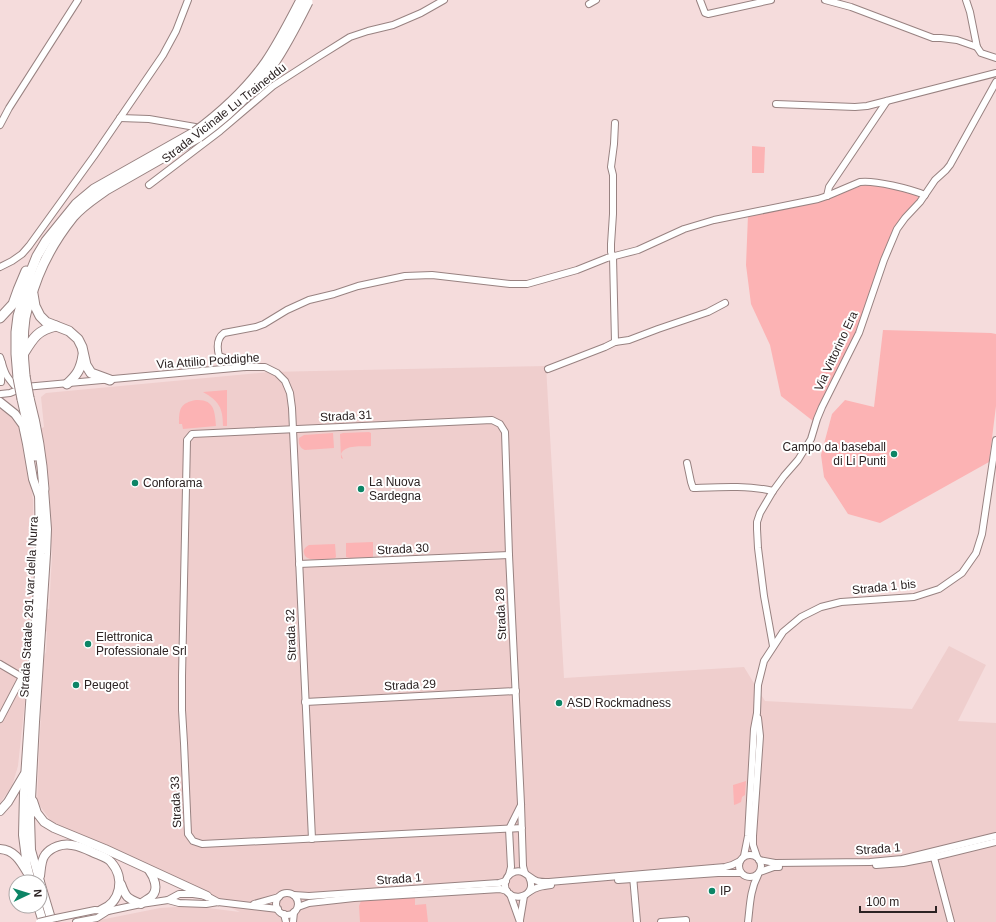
<svg xmlns="http://www.w3.org/2000/svg" width="996" height="922" viewBox="0 0 996 922" font-family="Arial,sans-serif">
	<rect width="100%" height="100%" fill="#f5dcdc"/>
	<!-- built -->
	<g fill="#efcecd">
		<polygon points="546,366 564,678 744,667 765,701 912,709 949,646 986,665 958,721 996,723 996,922 90,922 160,908 192,906 240,912 218,902 51,821 37,802 43,665 44,656 46,652 47,632 45,630 45,610 49,609 52,556 45,450 40,429 44,427 41,397 46,393 269,372"/>
		<polygon points="0,409 6,411 13,417 21,431 28,467 33,500 33,571 28,673 18,766 12,786 0,803"/>
	</g>
	<!-- grass -->
	<g fill="#fcb3b4">
		<polygon points="752,146 765,147 764,173 752,173"/>
		<polygon points="867,184 913,191 920,200 896,231 845,367 813,421 781,396 770,345 751,304 746,265 748,215 824,199"/>
		<polygon points="883,330 991,333 996,334 996,406 989,462 880,523 848,514 824,477 821,455 832,414 845,400 874,407"/>
		<path d="M 227,390 L 227,426 L 223,426 C 223,408 219,401 203,392 Z"/>
		<path d="M 196,400 C 214,399 215,411 216,426 L 183,429 L 182,424 L 179,424 C 179,409 180,403 196,400 Z"/>
		<path d="M 369,432 L 371,433 L 371,446 C 362,447 345,444 341,454 L 343,459 L 341,458 L 340,434 L 343,433 Z"/>
		<path d="M 333,433 L 334,448 L 305,450 C 300,448 298,444 299,438 L 304,435 Z"/>
		<polygon points="373,542 373,557 350,558 346,557 346,543"/>
		<path d="M 335,544 L 336,557 L 335,558 C 327,559 305,563 304,553 C 303,549 306,547 309,545 Z"/>
		<polygon points="746,781 745,795 742,797 741,802 737,804 734,805 733,785"/>
		<polygon points="415,897 415,905 426,904 428,922 360,922 359,906 361,901"/>
	</g>
	<g fill="none" stroke-linecap="round" stroke-linejoin="round">
		<!-- minor casing -->
		<g stroke="#988281" stroke-width="8">
			<g id="minor">
				<polyline points="700,0 705,13 708,14 771,0"/>
				<polyline points="825,0 851,7 933,38 941,38 957,40 977,47"/>
				<polyline points="966,0 970,12 977,47 981,53 996,58"/>
				<polyline points="589,4 596,0"/>
				<polyline points="776,104 855,107 867,106 996,73"/>
				<polyline points="120,118 149,119 201,128"/>
				<polyline points="615,123 614,144 611,167 613,175 613,214 611,244 611,252 613,257 615,342"/>
				<polyline points="0,125 9,108 78,0"/>
				<polyline points="149,185 220,131 273,86 318,57 350,37 368,31 393,25 421,13 444,0"/>
				<polyline points="827,196 829,187 887,101"/>
				<polyline points="0,267 12,261 22,254 29,246 94,156 163,55 176,31 188,0"/>
				<polyline points="0,357 2,363 1,382"/>
				<path d="M 2,363 C 5,374 7,377 14,385"/>
				<path d="M 245,367 C 235,357 230,361 219,356 C 217,348 217,338 224,333 L 256,327 L 264,324 L 287,310 L 309,300 L 334,294 L 358,286 L 405,276 L 432,275 L 510,284 L 527,284 L 577,270 L 607,258 L 638,250 L 684,229 L 714,220 L 818,199 L 827,196 L 860,182 C 875,180 910,189 925,195"/>
				<polyline points="548,369 605,347 615,342 629,340 658,329 708,312 725,303"/>
				<polyline points="1,394 10,393 25,387 245,367 265,367 277,373 285,381 290,393 292,408 312,839"/>
				<path d="M 687,463 L 691,482 L 693,488 C 719,487 748,485 773,491"/>
				<polyline points="299,564 509,555"/>
				<polyline points="773,646 764,596 758,548 757,529 757,522 760,513 773,491 784,476 798,460 811,439 817,419 822,407 859,333 884,260 897,229 905,218 920,202 935,180 946,170 950,165 996,82"/>
				<polyline points="0,664 22,677 25,678"/>
				<polyline points="305,702 516,691"/>
				<polyline points="0,719 22,677"/>
				<polyline points="522,828 202,844 193,841 188,834 184,743 182,710 182,676 187,440 192,434 492,420 500,424 505,432 509,555 521,804 523,866 524,870 525,873"/>
				<polyline points="933,854 951,922"/>
				<circle cx="750" cy="866" r="11"/>
				<polyline points="744,856 748,836 754,729 757,713 758,685 764,661 783,632 801,617 821,607 841,602 914,597 939,589 962,573 976,553 982,534 996,440"/>
				<polyline points="757,857 753,845 753,836 760,736 758,718"/>
				<polyline points="759,860 775,863 870,862 902,859 996,836"/>
				<polyline points="876,865 903,863 934,857 996,842"/>
				<polyline points="760,872 774,867 779,867"/>
				<polyline points="509,875 511,867 509,829 521,805"/>
				<polyline points="633,876 637,922"/>
				<path d="M 529,877 C 540,900 503,904 505,883 C 506,878 508,875 512,873 C 523,867 528,878 537,881 C 540,882 545,882 549,882 L 725,867 L 732,865 L 740,861"/>
				<polyline points="618,880 718,873 741,873"/>
				<path d="M 529,892 C 536,887 542,886 551,885"/>
				<circle cx="287" cy="904" r="11"/>
				<polyline points="510,894 520,922"/>
				<polyline points="294,895 309,896 499,883 506,881"/>
				<polyline points="168,900 179,903 206,904 218,902 278,909"/>
				<polyline points="254,904 279,897"/>
				<polyline points="298,907 309,903 354,898 500,889 507,891"/>
				<polyline points="284,914 286,922"/>
				<polyline points="56,918 95,910 108,911 141,904 168,900 179,894 193,894 207,896 218,902"/>
				<polyline points="520,920 524,896"/>
				<polyline points="76,922 97,918 108,911"/>
				<polyline points="293,922 294,912"/>
				<polyline points="661,922 686,920 686,922"/>
				<path d="M 748,922 C 750,906 750,890 758,875"/>
			</g>
		</g>
		<!-- major casing -->
		<g stroke="#988281" stroke-width="10">
			<g id="major">
				<polyline points="0,402 15,414 23,425 27,444 33,479 39,496"/>
				<polyline points="33,801 37,813 44,822 54,828 105,849 207,896"/>
				<polyline points="0,811 8,802 24,775"/>
				<path d="M 0,849 C 14,850 20,860 27,872"/>
				<path d="M 40,876 C 41,869 41,860 45,855 C 51,847 63,843 72,845 C 79,846 86,849 92,852 C 98,855 107,857 111,862 C 125,878 121,902 101,910"/>
				<polyline points="31,882 27,866 23,835 24,793 40,557 39,490"/>
				<polyline points="40,882 31,850 30,818 35,722 46,554 47,529 44,489"/>
				<polyline points="40,882 52,922"/>
				<path d="M 121,884 C 126,898 127,898 141,904 C 144,901 149,899 152,896 C 159,889 154,877 149,870"/>
				<polyline points="38,906 43,922"/>
			</g>
		</g>
		<!-- highway casing -->
		<g stroke="#988281" stroke-width="11">
			<g id="highway">
				<polyline points="33,294 35,306 40,316 46,322 69,331 78,339 82,347 86,365 91,373 110,380"/>
				<polyline points="0,318 13,304 18,290 26,271"/>
				<path d="M 24,353 C 33,338 38,330 56,326"/>
				<path d="M 25,376 C 23,357 22,338 25,318 C 26,312 28,306 30,301 C 38,270 53,242 73,217 C 82,206 95,198 106,190 L 199,137"/>
				<polyline points="18,378 16,354 16,332 18,316 31,271 37,256 46,241 76,204 94,189 195,132"/>
				<path d="M 67,384 C 77,375 81,369 83,355"/>
				<path d="M 29,398 C 37,428 42,458 44,489"/>
				<polyline points="22,399 35,456"/>
			</g>
		</g>
		<!-- minor -->
		<use href="#minor" stroke="#fff" stroke-width="6"/>
		<!-- major -->
		<use href="#major" stroke="#fff" stroke-width="8"/>
		<!-- highway -->
		<use href="#highway" stroke="#fff" stroke-width="9"/>
		<!-- minor-bridge casing -->
		<g stroke="#988281" stroke-width="8" stroke-linecap="butt">
			<polyline id="minor-bridge" points="39,922 56,918"/>
		</g>
		<!-- highway-bridge casing -->
		<g stroke="#988281" stroke-width="11" stroke-linecap="butt">
			<g id="highway-bridge">
				<path d="M 195,132 C 222,112 247,89 266,62 C 279,43 290,21 301,0"/>
				<path d="M 199,137 C 227,117 251,95 272,66 C 286,46 297,24 308,2"/>
				<polyline points="25,376 29,398"/>
				<polyline points="18,378 22,399"/>
			</g>
		</g>
		<!-- minor-bridge -->
		<use href="#minor-bridge" stroke="#fff" stroke-width="6"/>
		<!-- highway-bridge -->
		<use href="#highway-bridge" stroke="#fff" stroke-width="9"/>
	</g>
	<!-- markers -->
	<g fill="#0c8566" stroke="#fff" stroke-width="1.5">
		<circle cx="894" cy="454" r="4"/>
		<circle cx="135" cy="483" r="4"/>
		<circle cx="361" cy="489" r="4"/>
		<circle cx="88" cy="644" r="4"/>
		<circle cx="76" cy="685" r="4"/>
		<circle cx="559" cy="703" r="4"/>
		<circle cx="712" cy="891" r="4"/>
	</g>
	<g text-anchor="middle" stroke-width="4" stroke-linejoin="round" paint-order="stroke">
		<!-- street labels -->
		<g font-size="12" fill="#2c2323" stroke="#fff">
			<text transform="translate(224 113) rotate(-38)" y="4">Strada Vicinale Lu Traineddu</text>
			<text transform="translate(836 351) rotate(-65)" y="4">Via Vittorino Era</text>
			<text transform="translate(208 361) rotate(-4)" y="4">Via Attilio Poddighe</text>
			<text transform="translate(346 416) rotate(-3)" y="4">Strada 31</text>
			<text transform="translate(403 549) rotate(-3)" y="4">Strada 30</text>
			<text transform="translate(884 587) rotate(-6)" y="4">Strada 1 bis</text>
			<text transform="translate(29 607) rotate(-87)" y="4">Strada Statale 291 var della Nurra</text>
			<text transform="translate(501 614) rotate(-93)" y="4">Strada 28</text>
			<text transform="translate(291 635) rotate(-92)" y="4">Strada 32</text>
			<text transform="translate(410 685) rotate(-3)" y="4">Strada 29</text>
			<text transform="translate(176 802) rotate(-93)" y="4">Strada 33</text>
			<text transform="translate(878 849) rotate(-4)" y="4">Strada 1</text>
			<text transform="translate(399 879) rotate(-4)" y="4">Strada 1</text>
		</g>
		<!-- poi labels -->
		<g font-size="12" fill="#2c2323" stroke="#fff" text-anchor="start">
			<text x="886" y="451" text-anchor="end">Campo da baseball<tspan x="886" dy="14">di Li Punti</tspan></text>
			<text x="369" y="486">La Nuova<tspan x="369" dy="14">Sardegna</tspan></text>
			<text x="143" y="487">Conforama</text>
			<text x="96" y="641">Elettronica<tspan x="96" dy="14">Professionale Srl</tspan></text>
			<text x="84" y="689">Peugeot</text>
			<text x="567" y="707">ASD Rockmadness</text>
			<text x="720" y="895">IP</text>
		</g>
	</g>
	<!-- north arrow -->
	<g transform="translate(28 894) rotate(86)"><circle r="19" fill="#ffffff" stroke="#aba7a7"/>
	<path d="M0-3L7 15L0 10L-7 15Z" fill="#0c8566"/>
	<text y="-6" font-size="11" font-weight="bold" text-anchor="middle" fill="#2c2323">N</text>
	</g>
	<!-- scale -->
	<path d="M860 906v6h76v-6" fill="none" stroke="#2c2323" stroke-width="2"/>
	<text x="866" y="906" font-size="12" fill="#2c2323" stroke="#ffffff" stroke-width="3" paint-order="stroke">100 m</text>
</svg>
